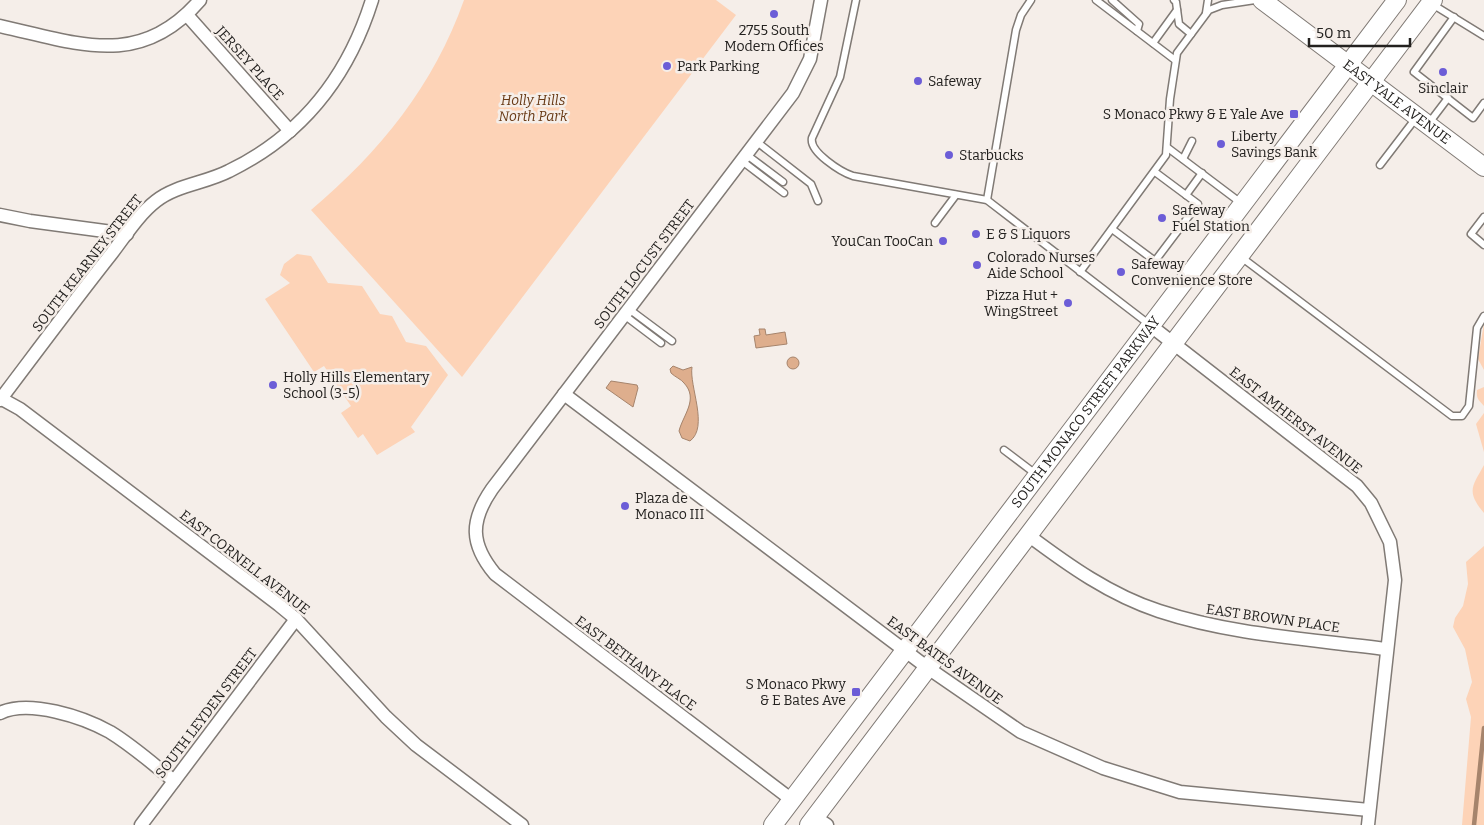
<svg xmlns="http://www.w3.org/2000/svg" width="1484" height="825" viewBox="0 0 1484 825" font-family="Bitter,serif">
	<rect width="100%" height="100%" fill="#f5eee9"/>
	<!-- green -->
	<g fill="#fdd3b7">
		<path d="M 464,0 L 716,0 L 736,15 L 462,377 L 311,210 C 380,152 434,85 464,0 Z"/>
		<polygon points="297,254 311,256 328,283 362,286 380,314 392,316 406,342 426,346 448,375 411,427 415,432 377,455 363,434 358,438 341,413 351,406 324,366 314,372 265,299 290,283 280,275 284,264"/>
		<polygon points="1484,323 1484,370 1478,359"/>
		<path d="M 1484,387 L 1484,406 C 1479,400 1476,399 1477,390 Z"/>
		<polygon points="1484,413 1484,452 1476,424"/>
		<path d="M 1484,465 L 1484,513 C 1466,491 1472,487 1484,465 Z"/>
		<polygon points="1484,546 1484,825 1462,825 1471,717 1466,699 1472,682 1465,649 1453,627 1455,618 1463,606 1468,584 1466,562"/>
	</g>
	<!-- water -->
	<g fill="#deae8d" stroke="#a6846c">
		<polygon points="759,329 765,329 766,335 785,332 787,344 756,348 754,336 760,335"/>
		<circle cx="793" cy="363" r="6"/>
		<path d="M 673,366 L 683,370 L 692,367 C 689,386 709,427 690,441 L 682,438 L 679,431 C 683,415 699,399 684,383 C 681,379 675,377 671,373 L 670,369 Z"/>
		<polygon points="611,381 637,385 638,388 633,407 606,388"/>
	</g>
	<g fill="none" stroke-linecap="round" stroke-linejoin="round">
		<!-- stream -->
		<polyline stroke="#a6846c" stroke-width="4.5" points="1474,825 1484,728"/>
		<!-- service casing -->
		<g stroke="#807a75" stroke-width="9">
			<g id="service">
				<path d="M 856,0 L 840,77 L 812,138 C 809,152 841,172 853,176 L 987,200 L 1150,325"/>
				<polyline points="1096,0 1175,60"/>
				<polyline points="1112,0 1139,24 1137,31"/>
				<polyline points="1174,0 1176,2 1179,24 1191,34"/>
				<polyline points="1432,4 1484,36"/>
				<polyline points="1206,13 1208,0"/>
				<polyline points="1454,17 1414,72 1473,118 1484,103"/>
				<polyline points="1153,43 1177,10"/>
				<polyline points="1429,123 1448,98"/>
				<polyline points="757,142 811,184 818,201"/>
				<polyline points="1168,148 1241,203"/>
				<polyline points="747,155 783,182"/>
				<polyline points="1183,159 1192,141"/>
				<polyline points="742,161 784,193"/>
				<polyline points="1380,165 1416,118"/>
				<polyline points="1186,195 1202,173"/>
				<polyline points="987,200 1016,30 1021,15 1031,0"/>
				<polyline points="1484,217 1471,234 1484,245"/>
				<polyline points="935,223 956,195"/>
				<polyline points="1112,229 1155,261 1198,204 1155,172"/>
				<polyline points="1241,257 1452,416 1462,416 1469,406 1477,328 1484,316"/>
				<polyline points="1080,272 1166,155 1170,99 1177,53 1209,10 1222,5 1255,0"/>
				<polyline points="629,309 672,341"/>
				<polyline points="624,315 661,343"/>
				<polyline points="1004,450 1037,475"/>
			</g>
		</g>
		<!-- minor casing -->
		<g stroke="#807a75" stroke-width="15">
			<g id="minor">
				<polyline points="187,15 290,131"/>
				<path d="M 0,26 C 77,43 140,70 200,0"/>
				<polyline points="0,215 30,221 127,234"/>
				<polyline points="1151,326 1357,486 1371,503 1390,542 1395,580 1368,825"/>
				<polyline points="564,394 928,668 1021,732 1103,768 1180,792 1369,810"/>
				<polyline points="0,398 20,409 279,605 296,619 386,717 416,745 522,825"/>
				<path d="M 0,400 C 37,351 74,301 112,253 C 125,236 139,214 156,201 C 176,185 206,183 229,171 C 303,135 348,77 372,0"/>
				<path d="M 1028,535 C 1068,565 1110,595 1159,611 C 1232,635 1310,639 1386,649"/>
				<path d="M 0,713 C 29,699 83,717 110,732 C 133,746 153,764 174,781"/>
				<path d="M 792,800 L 495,574 C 470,544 470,521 492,489 L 793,93 L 810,59 L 821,0"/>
				<polyline points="815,817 827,825"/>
				<polyline points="141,825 296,619"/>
			</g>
		</g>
		<!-- secondary casing -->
		<g stroke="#807a75" stroke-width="20">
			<g id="secondary">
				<path id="s1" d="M 1262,0 L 1484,167"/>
				<path id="s2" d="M 773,825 L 1397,0"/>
				<polyline points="809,825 1433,0"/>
			</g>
		</g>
		<!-- service -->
		<use href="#service" stroke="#fff" stroke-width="6"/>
		<!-- minor -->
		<use href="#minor" stroke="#fff" stroke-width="12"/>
		<!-- secondary -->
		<use href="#secondary" stroke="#fff" stroke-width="18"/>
	</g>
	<!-- markers -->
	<g fill="#6c5dd7" stroke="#f5eee9" stroke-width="2">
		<circle cx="774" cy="14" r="5"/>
		<circle cx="667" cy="66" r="5"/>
		<circle cx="1443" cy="72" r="5"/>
		<circle cx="918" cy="81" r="5"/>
		<rect x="1289" y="109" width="10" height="10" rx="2.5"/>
		<circle cx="1221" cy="144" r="5"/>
		<circle cx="949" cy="155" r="5"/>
		<circle cx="1162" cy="218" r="5"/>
		<circle cx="976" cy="234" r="5"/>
		<circle cx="943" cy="241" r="5"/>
		<circle cx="977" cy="265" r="5"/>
		<circle cx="1121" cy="272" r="5"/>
		<circle cx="1068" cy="303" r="5"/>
		<circle cx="273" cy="385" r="5"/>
		<circle cx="625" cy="506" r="5"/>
		<rect x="851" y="687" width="10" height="10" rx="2.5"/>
	</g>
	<g text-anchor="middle" stroke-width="5" stroke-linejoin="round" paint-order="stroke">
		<!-- poi labels -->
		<g font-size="14" fill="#23211f" stroke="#f5eee9" text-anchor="start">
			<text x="774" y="35" text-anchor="middle">2755 South<tspan x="774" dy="16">Modern Offices</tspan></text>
			<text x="677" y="71">Park Parking</text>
			<text x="928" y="86">Safeway</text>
			<text x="1443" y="93" text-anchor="middle">Sinclair</text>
			<text x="1284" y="119" text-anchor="end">S Monaco Pkwy &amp; E Yale Ave</text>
			<text x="1231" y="141">Liberty<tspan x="1231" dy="16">Savings Bank</tspan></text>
			<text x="959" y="160">Starbucks</text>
			<text x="1172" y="215">Safeway<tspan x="1172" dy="16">Fuel Station</tspan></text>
			<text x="986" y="239">E &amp; S Liquors</text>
			<text x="933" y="246" text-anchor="end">YouCan TooCan</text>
			<text x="987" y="262">Colorado Nurses<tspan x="987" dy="16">Aide School</tspan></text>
			<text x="1131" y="269">Safeway<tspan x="1131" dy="16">Convenience Store</tspan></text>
			<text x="1058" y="300" text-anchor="end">Pizza Hut +<tspan x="1058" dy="16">WingStreet</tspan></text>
			<text x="283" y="382">Holly Hills Elementary<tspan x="283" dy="16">School (3-5)</tspan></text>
			<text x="635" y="503">Plaza de<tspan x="635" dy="16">Monaco III</tspan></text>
			<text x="846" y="689" text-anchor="end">S Monaco Pkwy<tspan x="846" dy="16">&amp; E Bates Ave</tspan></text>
		</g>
		<!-- street labels -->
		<g font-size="14" fill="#23211f" stroke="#f5eee9">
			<text transform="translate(250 63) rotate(48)" y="5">JERSEY PLACE</text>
			<text dy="5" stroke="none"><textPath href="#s1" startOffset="169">EAST YALE AVENUE</textPath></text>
			<text transform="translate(87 263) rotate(-52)" y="5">SOUTH KEARNEY STREET</text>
			<text transform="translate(644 264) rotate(-53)" y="5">SOUTH LOCUST STREET</text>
			<text dy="5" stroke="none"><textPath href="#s2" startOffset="518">SOUTH MONACO STREET PARKWAY</textPath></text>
			<text transform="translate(1296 420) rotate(38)" y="5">EAST AMHERST AVENUE</text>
			<text transform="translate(245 562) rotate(38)" y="5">EAST CORNELL AVENUE</text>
			<text transform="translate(1273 618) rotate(8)" y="5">EAST BROWN PLACE</text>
			<text transform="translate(945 660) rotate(36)" y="5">EAST BATES AVENUE</text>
			<text transform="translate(636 663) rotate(37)" y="5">EAST BETHANY PLACE</text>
			<text transform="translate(206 713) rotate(-53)" y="5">SOUTH LEYDEN STREET</text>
		</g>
		<!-- park labels -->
		<g font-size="14" font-style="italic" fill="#693b17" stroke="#f5eee9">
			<text x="533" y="105">Holly Hills<tspan x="533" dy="16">North Park</tspan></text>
		</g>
	</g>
	<!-- scale -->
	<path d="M1309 38v8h101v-8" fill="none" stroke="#23211f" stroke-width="2.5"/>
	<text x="1316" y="38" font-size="15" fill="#23211f" stroke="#f5eee9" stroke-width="4" paint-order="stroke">50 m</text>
</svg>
